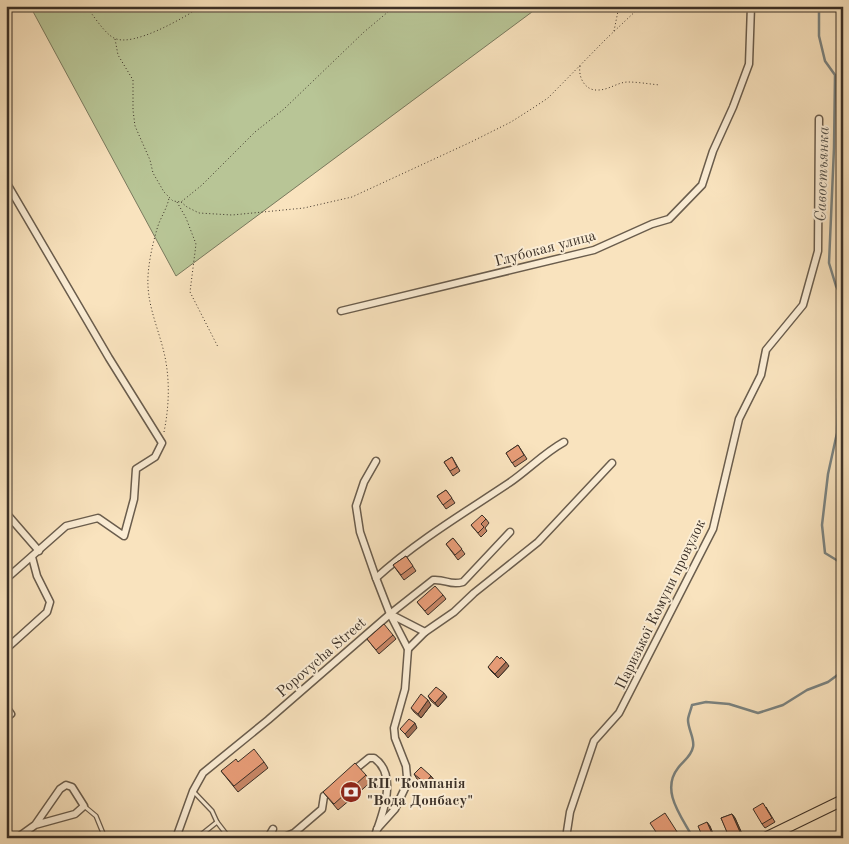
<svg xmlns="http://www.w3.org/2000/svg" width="849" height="844" viewBox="0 0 849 844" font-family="'Old Standard TT',serif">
	<rect width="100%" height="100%" fill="#f9e3be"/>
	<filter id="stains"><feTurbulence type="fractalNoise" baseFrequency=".004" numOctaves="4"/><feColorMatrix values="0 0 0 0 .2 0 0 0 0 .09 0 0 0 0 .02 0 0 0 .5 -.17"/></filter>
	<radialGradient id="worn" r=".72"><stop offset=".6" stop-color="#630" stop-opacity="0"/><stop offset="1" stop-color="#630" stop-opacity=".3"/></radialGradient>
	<!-- green -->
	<polygon fill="#b8c596" stroke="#7a7a5e" points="30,6 540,6 176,276"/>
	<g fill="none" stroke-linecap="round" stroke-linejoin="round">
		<!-- stream -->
		<g stroke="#7a8381" stroke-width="2.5">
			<polyline points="819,6 819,36 825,61 835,75 834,148 829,263 836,286 843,298"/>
			<polyline points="843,378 838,399 837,433 828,474 822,525 825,553 843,564"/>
			<path d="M 693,838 C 682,817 660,791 678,768 C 683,761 691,757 693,747 C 695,739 688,729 688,720 C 688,716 691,710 692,705 L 706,702 L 729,704 L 758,713 L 783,705 L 807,690 L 828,682 L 843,671"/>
		</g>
		<!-- service casing -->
		<g stroke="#6a5d4d" stroke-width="5.5">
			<g id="service">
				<polyline points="193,791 212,811 217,822"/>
				<polyline points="84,806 96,816 105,838"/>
				<polyline points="197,838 217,822 227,835 227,838"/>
			</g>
		</g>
		<!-- minor casing -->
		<g stroke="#6a5d4d" stroke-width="9">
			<g id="minor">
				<polyline points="6,182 109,358 162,443 155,457 136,469 134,499 124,536 98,518 66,526 6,579"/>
				<polyline points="341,311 594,250 652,224 669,219 702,185 713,151 733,107 749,64 751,6"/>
				<polyline points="376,461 364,482 356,506 360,532 376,578 390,614"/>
				<polyline points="6,513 39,551"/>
				<path d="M 376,578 C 417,541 464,513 509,483 C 528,470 544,453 564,442"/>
				<polyline points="6,649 47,612 50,602 37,576 32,557"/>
				<polyline points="408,649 425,632 454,612 474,593 538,542 612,463"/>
				<polyline points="6,707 11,714 6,718"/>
				<path d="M 353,771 L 369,758 L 374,758 C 399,775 382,816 374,838"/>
				<polyline points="273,829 269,836 279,838"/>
				<polyline points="377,829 395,809 405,788 407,777 406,766 395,738 394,728 405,689 408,649 390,614 425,632"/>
				<polyline points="17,838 35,825 60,789 66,785 72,787 84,806 75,814 35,825"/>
				<path d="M 176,838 L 193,791 L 203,773 L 268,720 L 390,614 L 433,580 C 447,579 449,586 463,582 L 510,532"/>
				<polyline points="282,838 294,833 322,809 324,796 331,791"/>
				<polyline points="566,838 570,812 594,741 619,713 713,529 739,419 761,375 766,350 803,305 818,251 819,119"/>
			</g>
		</g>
		<!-- primary casing -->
		<g stroke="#3b3027" stroke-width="12">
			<polyline id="primary" points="765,838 843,800"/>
		</g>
		<!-- path -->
		<g stroke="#3b3027" stroke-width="1" stroke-dasharray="1 2.5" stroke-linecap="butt">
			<path d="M 86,6 C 93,15 105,34 114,38 C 133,48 185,17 202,6"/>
			<polyline points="614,31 619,6"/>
			<polyline points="115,39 118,55 133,80 133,110 135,126 150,160 153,173 164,192 173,201 181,202 202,185 255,132 284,109 364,32 395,6"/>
			<path d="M 580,66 C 578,77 585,91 598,90 C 609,90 618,82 628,82 C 638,82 649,84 660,85"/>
			<polyline points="177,202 186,218 196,244 190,292 218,347"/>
			<polyline points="181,202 187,207 199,213 232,215 304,208 352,197 471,142 511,122 533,108 548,98 606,39 641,6"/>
			<path d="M 164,432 C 169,407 170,382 165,357 C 160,333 149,310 148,286 C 147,269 152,246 157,229 C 160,218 167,209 169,198"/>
		</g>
		<!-- service -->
		<use href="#service" stroke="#fbedd5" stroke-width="3"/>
		<!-- minor -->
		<use href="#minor" stroke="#fbedd5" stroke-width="6"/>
		<!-- primary -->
		<use href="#primary" stroke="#f9e3be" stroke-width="10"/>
	</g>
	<!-- wall -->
	<g fill="#c88767" stroke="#3b3027">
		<polygon points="518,445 527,459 515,467 506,453"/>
		<polygon points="452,457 460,471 453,476 444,462"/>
		<polygon points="446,490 455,503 446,509 437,496"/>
		<polygon points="486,519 489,523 485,528 487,531 481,537 471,525"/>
		<polygon points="453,538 465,554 458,560 446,544"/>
		<polygon points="406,556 416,571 404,580 393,565"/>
		<polygon points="443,595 446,599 428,615 417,602"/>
		<polygon points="393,635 396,639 379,654 367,639"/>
		<polygon points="509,666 498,678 491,671 488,667"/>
		<polygon points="428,696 447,697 438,707 431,701"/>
		<polygon points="431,705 421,718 414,712 411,708"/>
		<polygon points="238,762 264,762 268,768 238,792 221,771"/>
		<polygon points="414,774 431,776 434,780 428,788 417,779"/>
		<polygon points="366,775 371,782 338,810 323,792"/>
		<polygon points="766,807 775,822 765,828 762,824"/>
		<polygon points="732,814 735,818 743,836 739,838 730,838 721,818"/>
	</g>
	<!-- shaded-wall -->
	<g fill="#a26e54" stroke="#3b3027">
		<polygon points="506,662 509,666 498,678 495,674"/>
		<polygon points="444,693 447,697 438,707 435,703"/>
		<polygon points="428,700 431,705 421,718 418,714"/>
		<polygon points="415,723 417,728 408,738 405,734"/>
		<polygon points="431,776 434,780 428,788 425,783"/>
		<polygon points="732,814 735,818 743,836 740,832"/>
		<polygon points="707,822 710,826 715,838 714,838"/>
	</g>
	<!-- building -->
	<g fill="#e89d78" stroke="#3b3027">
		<polygon points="518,445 524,455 512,463 506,453"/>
		<polygon points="452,457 457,467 450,471 444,462"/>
		<polygon points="446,490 452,498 443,505 437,496"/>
		<polygon points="482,515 486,519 481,524 484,527 478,533 471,525"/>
		<polygon points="453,538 462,549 455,555 446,544"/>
		<polygon points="406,556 413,566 401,575 393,565"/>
		<polygon points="435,586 443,595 425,611 417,602"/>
		<polygon points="384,624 393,635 376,650 367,639"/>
		<polygon points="497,656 500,659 501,657 506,662 495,674 488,667"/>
		<polygon points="436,687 444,693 435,703 428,696"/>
		<polygon points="421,694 428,700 418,714 411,708"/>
		<polygon points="409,719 415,723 405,734 400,729"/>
		<polygon points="254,749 264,762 234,786 221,771 236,759 238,762"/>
		<polygon points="355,763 366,775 334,804 323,792"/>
		<polygon points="421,767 431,776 425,783 414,774"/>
		<polygon points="763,803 772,818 762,824 753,809"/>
		<polygon points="665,813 681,838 660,838 650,823"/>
		<polygon points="732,814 740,832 729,837 721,818"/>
		<polygon points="707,822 714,838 703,838 698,826"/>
	</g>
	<!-- icons -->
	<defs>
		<g id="bank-disc" transform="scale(1.125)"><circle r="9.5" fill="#8f2418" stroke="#fbedd5"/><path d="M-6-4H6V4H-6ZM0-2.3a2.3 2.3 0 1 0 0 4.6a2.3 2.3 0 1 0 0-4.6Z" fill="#fff"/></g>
	</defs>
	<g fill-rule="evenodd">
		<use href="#bank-disc" x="351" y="792"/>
	</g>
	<g text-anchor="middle" stroke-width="4" stroke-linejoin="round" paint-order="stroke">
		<!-- street labels -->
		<g font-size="15" fill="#3b3027" stroke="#fbedd5">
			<text transform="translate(545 248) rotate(-15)" y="5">Глубокая улица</text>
			<text transform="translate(660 604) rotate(-64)" y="5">Паризької Комуни провулок</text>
			<text transform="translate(321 657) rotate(-41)" y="5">Popovycha Street</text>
		</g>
		<!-- poi labels -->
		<g font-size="15" font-weight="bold" fill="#3b3027" stroke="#fbedd5" text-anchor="start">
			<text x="367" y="788">КП "Компанія<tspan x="367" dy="17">"Вода Донбасу"</tspan></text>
		</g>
		<!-- water labels -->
		<g font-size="16" font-style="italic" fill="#55534c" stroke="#fbedd5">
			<text transform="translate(821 174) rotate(-88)" y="6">Савостьянка</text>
		</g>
	</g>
	<!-- margin -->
	<rect width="849" height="844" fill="none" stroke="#f9e3be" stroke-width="25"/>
	<rect x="8" y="8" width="834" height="829" fill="none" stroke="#3b3027" stroke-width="2.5"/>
	<rect x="12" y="12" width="824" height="819" fill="none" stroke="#3b3027"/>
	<rect width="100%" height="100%" filter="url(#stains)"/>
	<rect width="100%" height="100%" fill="url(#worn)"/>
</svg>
